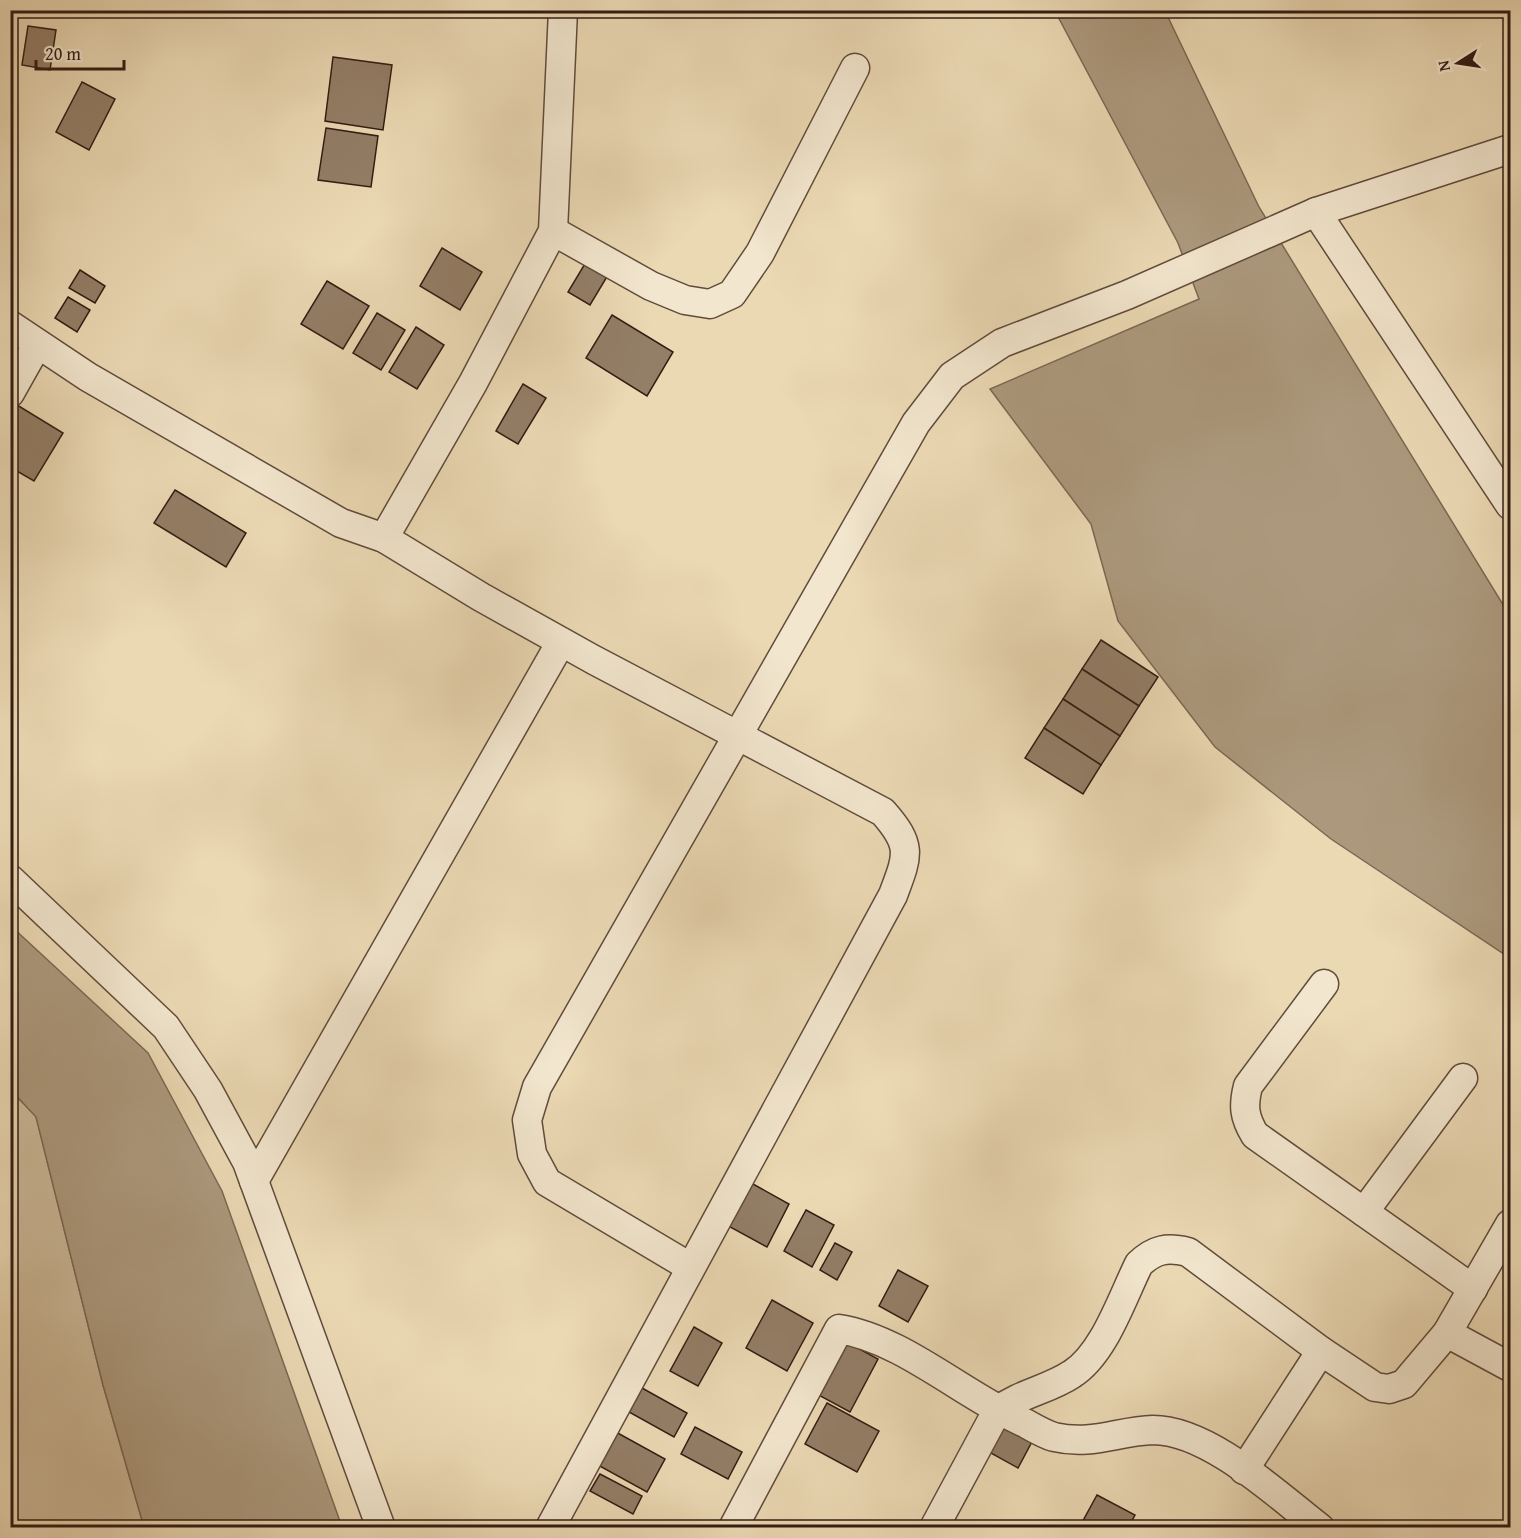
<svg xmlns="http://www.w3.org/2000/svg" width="1521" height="1538" viewBox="0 0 1521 1538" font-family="'Gentium Book Plus',serif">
	<rect width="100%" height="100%" fill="#ebd9b4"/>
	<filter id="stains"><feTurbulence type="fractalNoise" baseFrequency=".00333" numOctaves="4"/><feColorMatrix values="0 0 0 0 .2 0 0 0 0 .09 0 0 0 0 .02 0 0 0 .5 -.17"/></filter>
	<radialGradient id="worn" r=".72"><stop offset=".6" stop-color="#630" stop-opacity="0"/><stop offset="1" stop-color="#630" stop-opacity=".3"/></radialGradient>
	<!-- green -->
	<polygon fill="#ccb999" stroke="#806a56" stroke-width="1.5" points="10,1090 36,1116 103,1385 144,1527 11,1527"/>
	<!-- water -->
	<g fill="#ac997d" stroke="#7c6753" stroke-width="1.5">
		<polygon points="1055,11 1165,11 1259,207 1510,616 1510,958 1331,839 1215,747 1118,621 1091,524 990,389 1199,299 1178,243"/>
		<polygon points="11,926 148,1053 222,1191 342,1527 144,1527 103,1385 36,1117 11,1090"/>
	</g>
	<!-- building -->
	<g fill="#937e67" stroke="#331c13" stroke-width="1.5">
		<polygon points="28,26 56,30 50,70 22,65"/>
		<polygon points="333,57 392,65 383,130 325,121"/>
		<polygon points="82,82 115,99 89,150 56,132"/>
		<polygon points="326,128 378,136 371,187 318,180"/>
		<polygon points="442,248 482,272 460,310 420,286"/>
		<polygon points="589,257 611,270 590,305 568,292"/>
		<polygon points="80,270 105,286 95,303 69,288"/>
		<polygon points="327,281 369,306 343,349 301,324"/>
		<polygon points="68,297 90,310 77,332 55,318"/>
		<polygon points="377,313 405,330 381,370 353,353"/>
		<polygon points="612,315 673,352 647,396 586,358"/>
		<polygon points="416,327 444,345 417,389 389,372"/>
		<polygon points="523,384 546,398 518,444 496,431"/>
		<polygon points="17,405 63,433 34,481 10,467 10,416"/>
		<polygon points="175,490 246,533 226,567 154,523"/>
		<polygon points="1101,640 1158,677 1139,706 1082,669"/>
		<polygon points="1082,669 1139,706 1120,736 1063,699"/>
		<polygon points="1063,699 1120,736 1101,765 1044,728"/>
		<polygon points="1044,728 1101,765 1083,794 1025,758"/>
		<polygon points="744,1179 789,1204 767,1247 721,1222"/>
		<polygon points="806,1210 834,1225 812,1267 784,1251"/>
		<polygon points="835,1243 852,1252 837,1280 820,1270"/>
		<polygon points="898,1270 928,1286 908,1322 879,1306"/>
		<polygon points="772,1300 813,1323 787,1371 746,1348"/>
		<polygon points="694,1327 722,1343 698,1386 670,1371"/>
		<polygon points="841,1339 878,1359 850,1412 813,1392"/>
		<polygon points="642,1388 687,1413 674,1437 629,1412"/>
		<polygon points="827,1403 879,1431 857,1472 805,1444"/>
		<polygon points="1006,1420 1035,1436 1018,1468 989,1452"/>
		<polygon points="695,1427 742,1452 728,1479 681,1454"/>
		<polygon points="614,1431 665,1459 647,1492 596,1464"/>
		<polygon points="600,1474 642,1496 633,1514 590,1491"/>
		<polygon points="1097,1495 1135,1515 1128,1528 1079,1528"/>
	</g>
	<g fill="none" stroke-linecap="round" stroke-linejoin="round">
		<!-- street casing -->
		<g stroke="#614b3b" stroke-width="31">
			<g id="street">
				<polyline points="1510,149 1316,212 1510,505"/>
				<polyline points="553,231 651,286 685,300 710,304 732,294 760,253 855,68"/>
				<path d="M 10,325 L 88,377 L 341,523 L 384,538 L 481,597 L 594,660 L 883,812 C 913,846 908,855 893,895 L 550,1528"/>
				<polyline points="10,393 37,345"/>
				<polyline points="384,538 473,383 553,231 563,10"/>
				<polyline points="10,879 166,1027 208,1090 247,1162 381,1528"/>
				<path d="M 1324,984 L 1248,1086 C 1243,1106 1244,1117 1255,1135 L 1473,1289"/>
				<polyline points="254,1181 561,642"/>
				<polyline points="1364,1212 1463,1078"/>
				<polyline points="690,1267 547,1182 532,1154 527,1120 537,1087 916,423 952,376 1002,343 1127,295 1316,212"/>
				<polyline points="1447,1333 1510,1367"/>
				<polyline points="1244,1470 1321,1351"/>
				<path d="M 733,1528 L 839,1329 C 903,1339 964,1396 1025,1423 C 1034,1428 1044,1434 1054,1437 C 1092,1446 1118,1431 1153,1430 C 1209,1430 1277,1495 1320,1528"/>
				<path d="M 934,1528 L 997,1411 C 1021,1393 1048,1390 1072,1374 C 1104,1354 1122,1298 1139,1264 C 1155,1249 1167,1247 1188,1252 L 1321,1351 L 1375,1387 L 1389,1389 L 1404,1384 L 1447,1333 L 1510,1224"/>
			</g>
		</g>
		<!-- street -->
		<use href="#street" stroke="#f2e6ce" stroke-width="28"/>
	</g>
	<!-- margin -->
	<rect width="1521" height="1538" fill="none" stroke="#ebd9b4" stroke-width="36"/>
	<rect x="12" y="12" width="1497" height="1514" fill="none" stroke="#331c13" stroke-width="3"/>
	<rect x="18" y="18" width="1485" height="1502" fill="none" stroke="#331c13" stroke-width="1.5"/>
	<!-- north arrow -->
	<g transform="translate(1458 63) rotate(258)" stroke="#f2e6ce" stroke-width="4.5" paint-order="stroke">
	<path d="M0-4.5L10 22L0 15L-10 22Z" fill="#331c13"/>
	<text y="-9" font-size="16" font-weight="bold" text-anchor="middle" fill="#331c13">N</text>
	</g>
	<!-- scale -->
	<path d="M36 60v9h88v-9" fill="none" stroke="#331c13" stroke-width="3"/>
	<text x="45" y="60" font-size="18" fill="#331c13" stroke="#f2e6ce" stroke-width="4.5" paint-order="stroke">20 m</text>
	<rect width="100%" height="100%" filter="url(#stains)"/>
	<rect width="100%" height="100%" fill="url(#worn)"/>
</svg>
